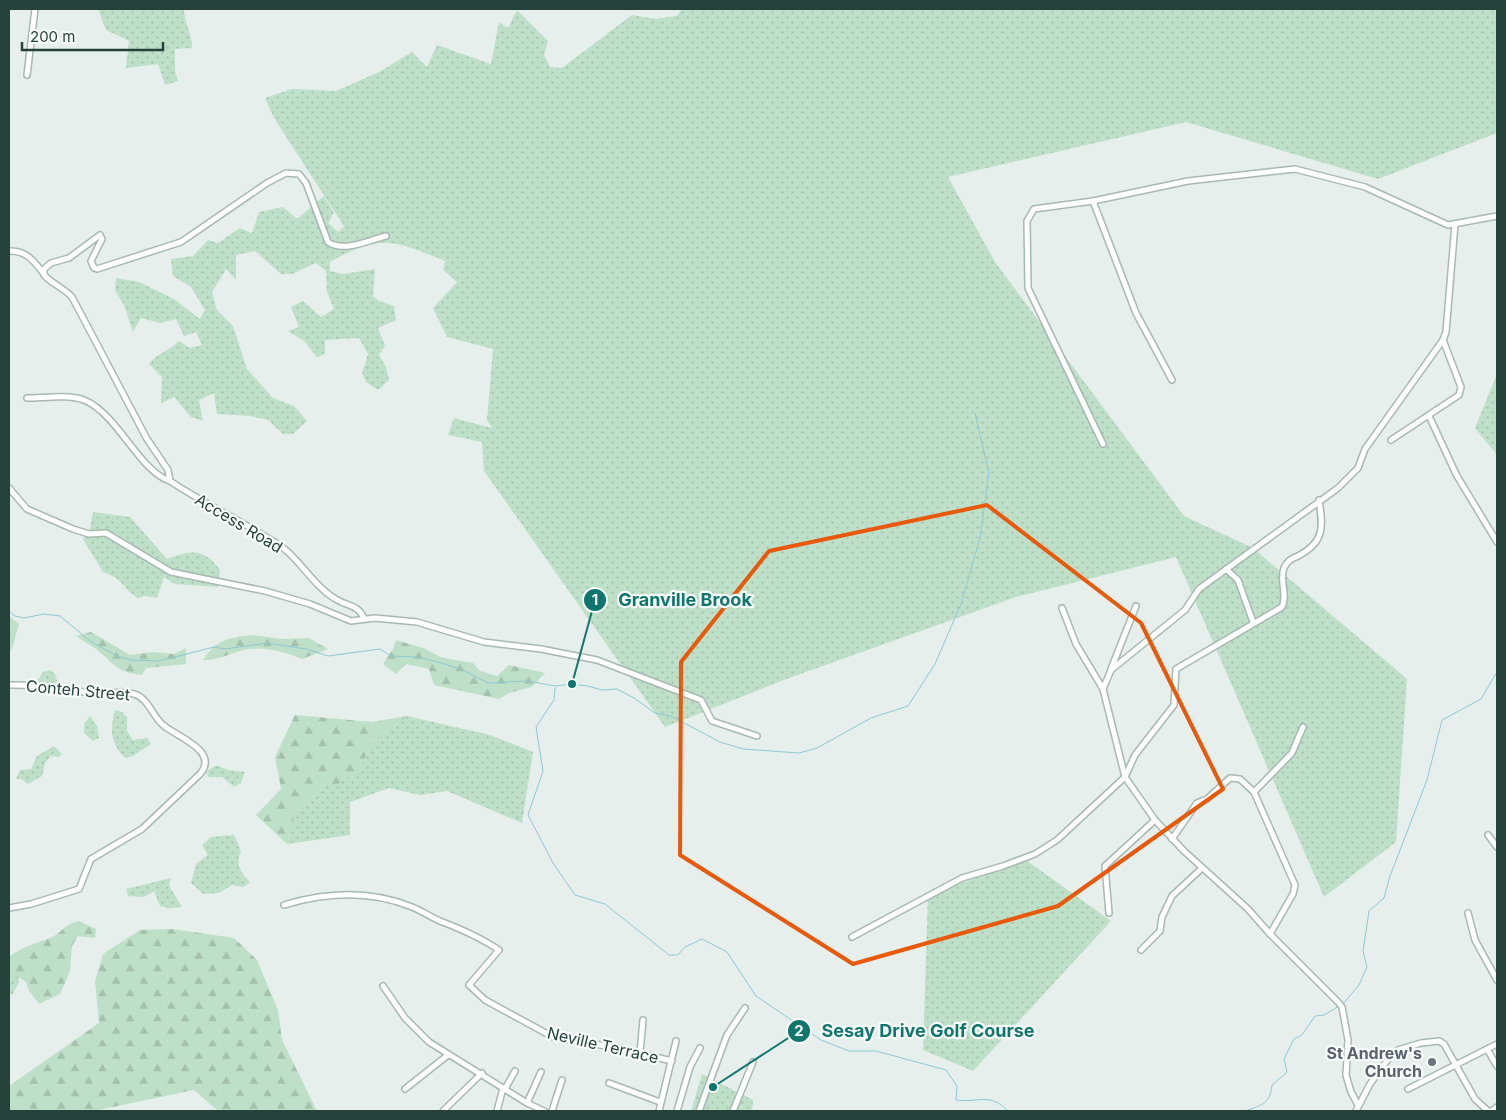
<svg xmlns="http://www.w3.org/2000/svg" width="1506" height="1120" viewBox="0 0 1506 1120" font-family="Inter,sans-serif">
	<defs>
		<pattern id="grass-dots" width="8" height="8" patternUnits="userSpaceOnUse" patternTransform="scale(1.25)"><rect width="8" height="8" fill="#bfe0c8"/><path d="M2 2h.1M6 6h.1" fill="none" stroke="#a4c1ad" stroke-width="1.8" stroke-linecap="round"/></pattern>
		<pattern id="forest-firs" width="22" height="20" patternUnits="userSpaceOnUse" patternTransform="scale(1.25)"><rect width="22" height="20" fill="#bfe0c8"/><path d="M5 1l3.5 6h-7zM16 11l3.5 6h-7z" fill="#a4c1ad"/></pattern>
	</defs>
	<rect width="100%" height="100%" fill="#e6efeb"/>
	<!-- grass -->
	<g fill="url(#grass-dots)">
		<path d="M 98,9 L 184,9 C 184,23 192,33 192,48 L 175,49 L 175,71 L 178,81 L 165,85 L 158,64 L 126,68 L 129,41 L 106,30 Z"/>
		<path d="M 682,9 L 1497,9 L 1497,133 L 1378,179 L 1186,122 L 948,177 L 995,262 L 1184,516 L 1253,548 L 1407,679 L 1396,842 L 1324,897 L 1176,557 L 1016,597 L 789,678 L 665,727 L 484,471 L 482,442 L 448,435 L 454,418 L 492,428 L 487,420 L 493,349 L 447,337 L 433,308 L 457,282 L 443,270 L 445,261 C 393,240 381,233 330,262 L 330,271 L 343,274 L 375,269 L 373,296 L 379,301 L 394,306 L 396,320 L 378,328 L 385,346 L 379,355 L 386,367 L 389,380 L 378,390 L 366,382 L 362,373 L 368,354 L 359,338 L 325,340 L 325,354 L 317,357 L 304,341 L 288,331 L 299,327 L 291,307 L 303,301 L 321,317 L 334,309 L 327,292 L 326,271 L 316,263 L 292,274 L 281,274 L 255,251 L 236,255 L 236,280 L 226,269 L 212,292 L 217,310 L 233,326 L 247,369 L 273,398 L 294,406 L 307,421 L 293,434 L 283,434 L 268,420 L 250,416 L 217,414 L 214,393 L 199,400 L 203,421 L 191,417 L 174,397 L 161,403 L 162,377 L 149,364 C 156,354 169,351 179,341 L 190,348 L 202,345 L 196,332 L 184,336 L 176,319 L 160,323 L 141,318 L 133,332 L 124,305 L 115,291 L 116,278 L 139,282 L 174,299 L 200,319 L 205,310 L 191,287 L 173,276 L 171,259 L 193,256 L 208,240 L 218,243 L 240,228 L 252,233 L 259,212 L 283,207 L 297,219 L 324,196 L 334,213 L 328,223 L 338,232 L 344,227 L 342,223 L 274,118 L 265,98 L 292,89 L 336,91 L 379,72 L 412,52 L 427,67 L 437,45 L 491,64 L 499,22 L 508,28 L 517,10 L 548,41 L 544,55 L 550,67 L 562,68 L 632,15 L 656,19 L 677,16 Z"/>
		<polygon points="1497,374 1497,455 1475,428"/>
		<path d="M 93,512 L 130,517 L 167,559 C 191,550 204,548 220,570 L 218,587 L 175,584 L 164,577 L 157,598 L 145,596 L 138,598 C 122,588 124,579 103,572 L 83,539 L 90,530 Z"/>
		<polygon points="50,670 55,674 59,687 34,686 43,672"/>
		<path d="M 115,710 L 122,712 L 127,717 L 127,731 L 133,740 L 147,738 L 151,744 L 133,756 L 125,758 C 110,742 110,730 115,710 Z"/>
		<polygon points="90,716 97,726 99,738 93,741 84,733 84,724"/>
		<polygon points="407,716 490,735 533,752 522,823 447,791 420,795 389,788 350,802 350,835 287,844 295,812 324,785 358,771 374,740"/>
		<polygon points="54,746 62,754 59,757 51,756 45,763 42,776 28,784 21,779 16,779 20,770 31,769 37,756"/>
		<polygon points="216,765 228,770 245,772 241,783 234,787 222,777 209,777 206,772"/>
		<path d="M 234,835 L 241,851 C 235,864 241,873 250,882 L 244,887 L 232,885 L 219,893 L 203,894 L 191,883 L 196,864 L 208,855 L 202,845 L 211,837 Z"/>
		<polygon points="1026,860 1111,921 973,1071 923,1050 928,895"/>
		<polygon points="171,878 169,886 182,907 169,908 160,906 154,891 144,897 128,896 126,889"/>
		<polygon points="9,957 11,972 18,976 19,982 12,995 9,994"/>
		<polygon points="702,1074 753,1100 752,1111 691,1111"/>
	</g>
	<!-- forest -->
	<g fill="url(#forest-firs)">
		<path d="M 9,616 L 19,624 C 15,635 15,645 9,654 Z"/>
		<path d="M 91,632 L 130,655 L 153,652 L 174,654 L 186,648 L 186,664 L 146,668 L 142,675 C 120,672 117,668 102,654 C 95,647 84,642 76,636 Z"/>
		<path d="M 253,635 L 283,639 L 309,638 L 328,649 L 302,659 C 285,652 267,647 249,649 C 233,651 220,661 203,660 C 216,640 229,637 253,635 Z"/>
		<polygon points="396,640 423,648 443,658 473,663 480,671 497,676 509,665 545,673 532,687 509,693 499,699 434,685 429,669 406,664 396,674 383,664 393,649"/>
		<polygon points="295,715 372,722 407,716 374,740 358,771 333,787 324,785 295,812 287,844 256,815 281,789 275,757"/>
		<path d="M 79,921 L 96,929 L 95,938 L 78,936 L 72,946 L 70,971 L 60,994 L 39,1004 L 29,991 L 26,982 L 11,972 L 9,957 C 22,947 37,943 52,937 C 64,931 63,925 79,921 Z"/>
		<polygon points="173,929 234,938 257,960 278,1010 282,1040 317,1111 218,1111 194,1090 94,1111 9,1111 9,1086 99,1023 95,981 103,954 140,930"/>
	</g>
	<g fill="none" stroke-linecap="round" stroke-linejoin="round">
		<!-- stream -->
		<g stroke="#8ec9d4" stroke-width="1">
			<polyline points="9,611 15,616 24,618 44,614 60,616 90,641 117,656 131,660 159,661 214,647 225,649 268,643 306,649 328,656 380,649 391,656 418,657 445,664 465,671 488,683 528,681 555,686 572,684 588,686 602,690 617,689 634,698 655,713 671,716 720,742 743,749 799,753 817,748 871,718 908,706 935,664 961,604 980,538 989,473 975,413"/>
			<path d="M 555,688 L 554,700 L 536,727 L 543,771 L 528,815 L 553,863 L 575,895 L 605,904 L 669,955 L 678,955 L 685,947 L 702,939 L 727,952 L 756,996 L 821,1040 L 849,1051 L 876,1051 L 946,1070 L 957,1086 L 956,1100 C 979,1103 990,1092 1008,1111"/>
			<polyline points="1343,1004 1359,985 1367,967 1363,951 1369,911 1384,898 1390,876 1427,780 1442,720 1481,699 1497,672"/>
			<path d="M 1245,1111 C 1262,1105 1270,1104 1272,1085 L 1287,1072 L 1284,1059 L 1294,1039 L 1302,1035 L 1315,1016 L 1324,1015 L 1339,1006"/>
		</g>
		<!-- minor casing -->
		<g stroke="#a8b8b2" stroke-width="8">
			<g id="minor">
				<polyline points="27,75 35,9"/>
				<polyline points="1093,201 1136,313 1172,380"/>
				<path d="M 9,251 C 26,250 34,261 44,274"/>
				<path d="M 27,398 C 44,398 67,394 84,400 C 117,413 140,472 170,481"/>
				<polyline points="1429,416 1457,476 1497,542"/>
				<polyline points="1391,440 1459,395 1461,387 1443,340"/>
				<polyline points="1103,444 1028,288 1027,221 1034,209 1093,201 1188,181 1295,169 1365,187 1448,225 1497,216"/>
				<polyline points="9,488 27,509 73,529 89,534 106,533 171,572 265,591 310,604 351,621 375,618 417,622 484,642 541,649 597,660 701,700 712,721 757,736"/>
				<polyline points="1226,569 1238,580 1253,622"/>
				<polyline points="1062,608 1076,644 1103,689"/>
				<path d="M 364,619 C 359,604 345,606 334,598 C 313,585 301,561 282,547 C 246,523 206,505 170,481 L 168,470 L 147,439 L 72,297 C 64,288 52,284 44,275 L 44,269 L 51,263 L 69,258 L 100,235 L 102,239 L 91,261 L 94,268 L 97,269 L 181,242 L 267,183 L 286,173 L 299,174 L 306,183 L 328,242 C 343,253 369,240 386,236"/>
				<polyline points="1111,669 1136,606"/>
				<path d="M 9,685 C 38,684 67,691 96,693 C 108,693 123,691 134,694 C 147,697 153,716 162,724 C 172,735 221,750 200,774 L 142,829 L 91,859 L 79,889 L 31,904 L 9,908"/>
				<polyline points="1254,792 1292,753 1303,727"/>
				<polyline points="1488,835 1497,847"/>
				<polyline points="1172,839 1197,803 1207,799 1230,778 1240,779 1254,792 1295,885 1293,894 1270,934"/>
				<path d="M 284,905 C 327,892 370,890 412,907 C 422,911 431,917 440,921 C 461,929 480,937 499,950 L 469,985 L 485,1000 L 553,1037 L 618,1048 L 672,1061"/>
				<polyline points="1109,913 1105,866 1155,820"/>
				<polyline points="1468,913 1475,940 1497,980"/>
				<path d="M 852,937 L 962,878 L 1003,866 L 1035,854 L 1057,840 L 1125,777 L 1135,755 L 1174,705 L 1176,669 L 1282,607 C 1288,595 1279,580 1284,568 C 1287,561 1291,559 1298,556 C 1325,542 1323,527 1319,500"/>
				<polyline points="1141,950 1160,931 1162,917 1172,896 1201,869"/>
				<polyline points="383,986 405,1018 429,1042 527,1103 544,1111"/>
				<polyline points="1487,1049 1497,1066"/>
				<polyline points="640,1053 643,1020"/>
				<polyline points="609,1083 660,1102"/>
				<polyline points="405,1089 448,1055"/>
				<polyline points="505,1089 515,1071"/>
				<polyline points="1408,1089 1497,1044"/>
				<polyline points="527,1103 541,1072"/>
				<polyline points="1358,1105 1351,1092 1346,1075 1348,1040 1342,1007 1338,1002 1270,934 1248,909 1184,851 1155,820 1125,777 1103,689 1111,670 1185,610 1199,589 1338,488 1358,468 1365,449 1443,340 1446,332 1455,224"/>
				<polyline points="443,1111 482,1073"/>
				<polyline points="497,1111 503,1088"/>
				<polyline points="552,1111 562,1080"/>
				<polyline points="659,1111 676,1041"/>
				<polyline points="677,1111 690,1067 700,1048"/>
				<polyline points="699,1111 727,1035 745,1008"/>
				<polyline points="733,1111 753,1062"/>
				<polyline points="1356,1111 1370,1084 1389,1058 1398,1050 1421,1043 1439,1041 1444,1044 1475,1099 1488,1111"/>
				<polyline points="1491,1111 1497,1107"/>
			</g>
		</g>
		<!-- minor -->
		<use href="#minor" stroke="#fff" stroke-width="5"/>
	</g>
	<!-- marked area -->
	<path fill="none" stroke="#e8590c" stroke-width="4" stroke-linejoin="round" d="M 987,505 L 1141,623 L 1223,789 L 1058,906 L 853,964 L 680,855 L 681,662 L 769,551 Z"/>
	<!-- markers -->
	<circle fill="#6b7280" stroke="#f7fbf9" stroke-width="2" cx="1432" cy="1062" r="5"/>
	<g text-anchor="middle" stroke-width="4.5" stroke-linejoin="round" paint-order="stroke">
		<!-- street labels -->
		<g font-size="16" fill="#24423a" stroke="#f7fbf9">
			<text transform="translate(239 523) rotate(31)" y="6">Access Road</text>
			<text transform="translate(78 690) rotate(5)" y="6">Conteh Street</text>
			<text transform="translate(603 1045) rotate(13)" y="6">Neville Terrace</text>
		</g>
		<!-- worship labels -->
		<g font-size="16" font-weight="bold" fill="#5b616d" stroke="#f7fbf9" text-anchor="end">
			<text x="1422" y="1059">St Andrew's<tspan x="1422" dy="18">Church</tspan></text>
		</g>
	</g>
	<!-- callouts -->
	<path fill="none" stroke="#0f766e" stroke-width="2" d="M572 684L595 600M713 1087L799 1031"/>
	<g fill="#0f766e" stroke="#f7fbf9" stroke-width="2">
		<circle cx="572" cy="684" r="5"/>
		<circle cx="713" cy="1087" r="5"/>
		<circle cx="595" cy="600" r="12"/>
		<circle cx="799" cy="1031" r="12"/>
	</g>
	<g font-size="15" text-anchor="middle" font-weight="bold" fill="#fff">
		<text x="595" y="605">1</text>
		<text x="799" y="1036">2</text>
	</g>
	<g font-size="18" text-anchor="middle" font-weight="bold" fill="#0f766e" stroke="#f7fbf9" stroke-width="4.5" stroke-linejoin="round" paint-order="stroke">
		<text x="685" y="606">Granville Brook</text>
		<text x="928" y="1037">Sesay Drive Golf Course</text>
	</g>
	<!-- border -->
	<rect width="1506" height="1120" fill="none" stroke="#24423a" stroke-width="20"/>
	<!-- scale -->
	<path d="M22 42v8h141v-8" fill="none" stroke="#24423a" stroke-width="2.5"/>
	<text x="30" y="42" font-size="15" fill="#24423a" stroke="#f7fbf9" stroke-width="4" paint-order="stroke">200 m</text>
</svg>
